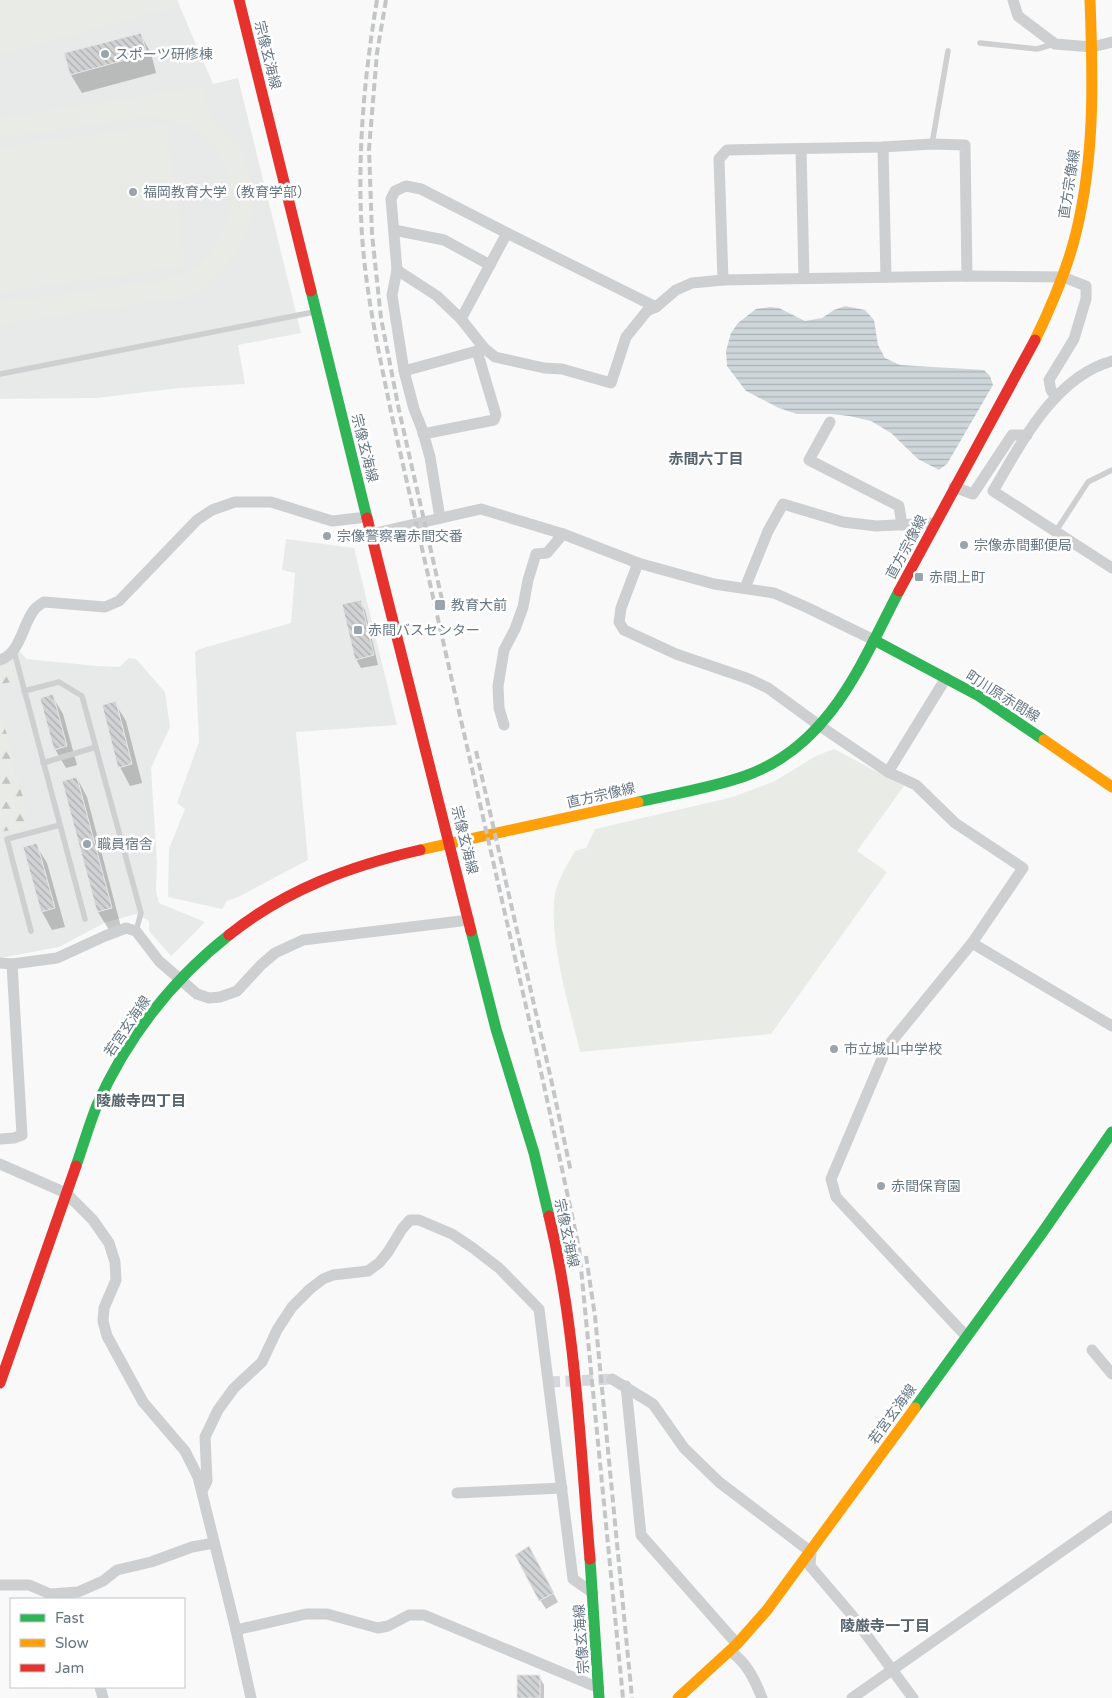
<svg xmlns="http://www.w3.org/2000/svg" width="1112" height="1698" viewBox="0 0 1112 1698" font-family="'Varela Round','Noto Sans JP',sans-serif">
	<defs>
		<pattern id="forest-firs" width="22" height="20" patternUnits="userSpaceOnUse" patternTransform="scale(1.25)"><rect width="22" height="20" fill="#e8ebe6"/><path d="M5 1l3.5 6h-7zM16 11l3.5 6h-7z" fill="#c0c3c0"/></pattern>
		<pattern id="water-rules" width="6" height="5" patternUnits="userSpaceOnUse" patternTransform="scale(1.25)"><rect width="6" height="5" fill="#ced6d9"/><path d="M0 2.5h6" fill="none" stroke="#abb2b5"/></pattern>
		<pattern id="building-back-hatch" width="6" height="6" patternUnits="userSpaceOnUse" patternTransform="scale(1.25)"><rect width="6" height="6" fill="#d0d2d3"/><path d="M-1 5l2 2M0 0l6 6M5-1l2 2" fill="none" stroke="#acafb1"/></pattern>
	</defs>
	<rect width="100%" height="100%" fill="#f9f9f9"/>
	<!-- built -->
	<g fill="#e8e9e9">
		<polygon points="0,0 177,0 213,84 238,78 301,333 238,345 245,384 179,388 97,398 0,399"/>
		<polygon points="286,539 354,548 397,725 296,732 308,860 240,896 227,901 222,909 168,897 169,849 185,809 177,803 199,742 195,652 200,649 291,623 295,573 282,570"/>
		<polygon points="19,651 27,659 97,666 119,667 129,658 136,659 165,692 170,727 151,768 157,863 156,891 159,903 205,922 171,956 149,931 149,921 136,914 104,923 59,947 0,958 0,665"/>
	</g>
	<!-- forest -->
	<g fill="url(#forest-firs)">
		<polygon points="8,665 13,665 14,675 12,682 0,684 0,667"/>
		<polygon points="0,716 8,737 27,815 27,827 0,832"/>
	</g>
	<!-- park -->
	<g fill="#e8ebe6">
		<polygon points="0,0 177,0 180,6 0,55"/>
		<path d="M 205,86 L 209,115 L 235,141 L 245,158 L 251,187 L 252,212 L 248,231 L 238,252 L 207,287 L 181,298 L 0,324 L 0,302 L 160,281 C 173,276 188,272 198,264 C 241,228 244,163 195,130 C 189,125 178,123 170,121 C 146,114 119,121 94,125 C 63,129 31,134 0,138 L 0,118 Z"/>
		<polygon points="166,124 186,266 0,292 0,147"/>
		<path d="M 834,749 L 904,786 L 857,851 L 887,872 L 771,1034 L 580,1052 C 570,1008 551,949 554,904 C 554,886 566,867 575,851 L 586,848 L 595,829 L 733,797 L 775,781 L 816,756 Z"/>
	</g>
	<!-- water -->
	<polygon fill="url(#water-rules)" points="845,306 865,310 874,320 878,345 885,358 900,365 984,370 990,376 993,385 947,464 939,470 918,459 891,433 871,421 849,416 832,414 797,414 779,408 746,391 727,366 726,351 731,333 738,323 756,309 770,307 779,308 805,321 822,318 834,310"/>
	<!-- shadow -->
	<g fill="#0003">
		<polygon points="140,34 151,53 156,73 82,93 71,75"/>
		<polygon points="360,601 365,610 378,665 361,668 356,659"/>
		<polygon points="52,696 63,714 77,765 66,768 55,749"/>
		<polygon points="115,703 126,721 142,783 130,786 120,767"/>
		<polygon points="77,778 87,797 121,927 109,930 98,912"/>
		<polygon points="36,845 47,863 65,927 52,930 42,912"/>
		<polygon points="534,1557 558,1602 546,1609 540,1600"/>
		<polygon points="539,1676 544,1685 544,1698 519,1698"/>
	</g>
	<!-- building -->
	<g fill="url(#building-back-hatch)" stroke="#e8e8e8">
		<polygon points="141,33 147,54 70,75 64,53"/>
		<polygon points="361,600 374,655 355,660 342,604"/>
		<polygon points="53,694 67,746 54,750 40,698"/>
		<polygon points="116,701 132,764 118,768 102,705"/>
		<polygon points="77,777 112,908 97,912 62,781"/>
		<polygon points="37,843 55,908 41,912 23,847"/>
		<polygon points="529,1546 554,1593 539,1601 515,1555"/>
		<rect x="517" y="1675" width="23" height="23"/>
	</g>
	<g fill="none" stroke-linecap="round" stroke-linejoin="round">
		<!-- street-tunnel -->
		<polyline stroke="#d4d8dc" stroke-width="11" stroke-dasharray="11 5.5" stroke-linecap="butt" points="549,1382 612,1379"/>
		<!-- lane -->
		<g stroke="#cecfd0" stroke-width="5.5">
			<polyline points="980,43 1037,49 1054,44"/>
			<polyline points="932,144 948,51"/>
			<polyline points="0,374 314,312"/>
			<polyline points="1056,531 1088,482 1112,470"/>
			<polyline points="14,651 85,919"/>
			<polyline points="24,691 59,682 82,696 141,913 136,931"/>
			<polyline points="43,763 96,747"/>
			<polyline points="31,931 7,839 60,825"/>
		</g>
		<!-- street -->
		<g stroke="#cecfd0" stroke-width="11">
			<polyline points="1013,0 1018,16 1055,44 1092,47 1112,42"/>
			<polyline points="883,147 886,277"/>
			<polyline points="801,149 804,278"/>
			<polyline points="394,230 444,240 490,265"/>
			<polyline points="397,270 437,296 461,319 484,348 495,357 544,368 562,369 611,383 626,337 647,311 656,307 676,290 692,283 723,280 967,276 1063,277 1086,286 1086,299 1074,339 1049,380 1051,390 1056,397"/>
			<polyline points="723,280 719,159 727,150 883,147 932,144 965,145 967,276"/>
			<polyline points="461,319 507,233 656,307"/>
			<path d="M 1112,361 C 1054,377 1021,444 993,491 L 1112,568"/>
			<polyline points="404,371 477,351 483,349"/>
			<polyline points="830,422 809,460 899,506 902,525"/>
			<polyline points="423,434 494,420 496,415 477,351"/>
			<polyline points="954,487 973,494 1012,435 1027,435"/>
			<polyline points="440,518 430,457 422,429 414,409 404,371 392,295 397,270 391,199 395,191 406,186 421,189 507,233"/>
			<polyline points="371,534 481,509 563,534 638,563 714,584 774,593 806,607 874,640"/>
			<polyline points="638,563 621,608 619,622 624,630 676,654 749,679 768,688 820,726 888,772 916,785 955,823 1023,868 972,943 887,1047 831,1179 836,1197 966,1336"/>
			<polyline points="745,588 768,531 783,504 843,522 876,526 935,523"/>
			<path d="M 0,660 C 21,653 22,625 34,610 C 36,607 41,604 44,602 L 105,607 L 119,601 L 197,520 L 212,510 L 235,502 L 271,502 L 332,521 L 367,517"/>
			<polyline points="504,725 499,708 498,686 504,650 515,629 523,607 528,580 536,554 547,553 563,534"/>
			<polyline points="888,772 946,678"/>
			<polyline points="972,943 1112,1026"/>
			<polyline points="0,963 12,964 57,958 105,936 126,928 136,931 159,961 197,994 209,998 220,997 237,991 261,965 275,953 303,940 469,920"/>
			<polyline points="1,1139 14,1138 22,1135 12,964"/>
			<polyline points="0,1164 66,1193 93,1220 109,1243 115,1262 116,1280 104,1308 103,1321 107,1336 143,1402 185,1451 198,1477 236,1630 251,1698"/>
			<polyline points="1092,1350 1112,1374"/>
			<polyline points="612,1379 653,1404 684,1448 719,1482 811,1552 810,1566 851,1614 913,1698"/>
			<polyline points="626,1386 641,1535 737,1644"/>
			<polyline points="202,1491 207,1481 205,1437 218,1410 234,1388 262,1362 277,1330 292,1307 310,1289 323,1279 333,1275 368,1271 379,1263 388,1252 402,1229 410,1220 419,1220 452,1234 473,1248 499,1268 539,1309 573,1579 593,1593"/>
			<polyline points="457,1493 562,1488"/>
			<polyline points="0,1585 29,1585 50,1594 78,1592 103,1581 117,1570 151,1562 192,1547 214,1543"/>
			<polyline points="236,1630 306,1614 327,1614 378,1628 388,1626 409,1615 424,1615 599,1688"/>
			<path d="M 730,1651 C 747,1663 754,1678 762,1698"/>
			<polyline points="100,1687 103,1698"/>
			<polyline points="852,1698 1112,1516"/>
		</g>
		<!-- fast -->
		<g stroke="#30b455" stroke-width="11">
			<polyline points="311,291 367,518"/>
			<polyline points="874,640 979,696 1044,740"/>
			<path d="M 638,802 C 673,794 711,788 745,776 C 830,746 861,664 899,591"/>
			<polyline points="471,931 496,1029 534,1153 549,1216"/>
			<path d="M 76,1166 C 83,1146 89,1125 97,1105 C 127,1038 172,980 229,935"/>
			<polyline points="915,1408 1042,1233 1112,1132"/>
			<polyline points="590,1559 599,1698"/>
		</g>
		<!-- slow -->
		<g stroke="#ff9f0a" stroke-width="11">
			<path d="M 1035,340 C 1052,305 1067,270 1076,233 C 1095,156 1093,78 1090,0"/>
			<polyline points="1044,740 1112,787"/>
			<polyline points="420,850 638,802"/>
			<polyline points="678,1698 737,1644 767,1610 915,1408"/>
		</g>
		<!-- jam -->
		<g stroke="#e5322d" stroke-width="11">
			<polyline points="239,0 311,291"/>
			<polyline points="367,518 471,931"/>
			<polyline points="899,591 1035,340"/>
			<path d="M 229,935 C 285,890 350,866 420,850"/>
			<path d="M 549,1216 C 576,1328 580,1445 590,1559"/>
			<polyline points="0,1383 76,1166"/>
		</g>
		<!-- rail -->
		<g stroke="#c3c5c6" stroke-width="4" stroke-dasharray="8 4" stroke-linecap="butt">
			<path d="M 377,0 C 364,78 357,156 362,235 C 366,295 379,353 391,412 L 543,1081 L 579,1248 L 623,1698"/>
			<polyline points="386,0 377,53 369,149 372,234 381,318 399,410 443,604"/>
			<polyline points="476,751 551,1079 571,1172"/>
			<polyline points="586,1256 595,1316 632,1698"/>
		</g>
	</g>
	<!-- markers -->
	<g fill="#99a4ac" stroke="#fff" stroke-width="2">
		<circle cx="105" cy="54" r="5"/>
		<circle cx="133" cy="192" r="5"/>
		<circle cx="327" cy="536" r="5"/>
		<circle cx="964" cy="545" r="5"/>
		<rect x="914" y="572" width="10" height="10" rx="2.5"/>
		<rect x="434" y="599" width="12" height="12" rx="2.5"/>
		<rect x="353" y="625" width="10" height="10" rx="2.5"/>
		<circle cx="87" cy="844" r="5"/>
		<circle cx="834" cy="1049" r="5"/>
		<circle cx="881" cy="1186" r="5"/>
	</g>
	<g text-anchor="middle" stroke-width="5" stroke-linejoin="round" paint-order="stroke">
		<!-- poi labels -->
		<g font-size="14" fill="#657683" stroke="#fff" text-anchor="start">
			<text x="115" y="59">スポーツ研修棟</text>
			<text x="143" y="197">福岡教育大学（教育学部）</text>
			<text x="337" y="541">宗像警察署赤間交番</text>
			<text x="974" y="550">宗像赤間郵便局</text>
			<text x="929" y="582">赤間上町</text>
			<text x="451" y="610">教育大前</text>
			<text x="368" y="635">赤間バスセンター</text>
			<text x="97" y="849">職員宿舎</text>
			<text x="844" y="1054">市立城山中学校</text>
			<text x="891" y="1191">赤間保育園</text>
		</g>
		<!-- street labels -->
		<g font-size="14" fill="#657683" stroke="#fff">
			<text transform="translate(268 55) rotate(76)" y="5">宗像玄海線</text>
			<text transform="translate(1069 184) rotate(-81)" y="5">直方宗像線</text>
			<text transform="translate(365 448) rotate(76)" y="5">宗像玄海線</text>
			<text transform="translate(906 547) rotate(-62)" y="5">直方宗像線</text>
			<text transform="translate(1003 696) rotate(32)" y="5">町川原赤間線</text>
			<text transform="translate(601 795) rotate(-13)" y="5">直方宗像線</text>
			<text transform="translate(465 840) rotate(76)" y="5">宗像玄海線</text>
			<text transform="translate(127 1026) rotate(-56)" y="5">若宮玄海線</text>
			<text transform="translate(567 1233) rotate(78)" y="5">宗像玄海線</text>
			<text transform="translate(892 1414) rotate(-54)" y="5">若宮玄海線</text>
			<text transform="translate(581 1639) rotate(-94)" y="5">宗像玄海線</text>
		</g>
		<!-- neighbourhood labels -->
		<g font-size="15" font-weight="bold" fill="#57646e" stroke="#fff">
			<text x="706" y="464">赤間六丁目</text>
			<text x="141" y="1106">陵厳寺四丁目</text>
			<text x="885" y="1631">陵厳寺一丁目</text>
		</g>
	</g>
	<!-- legend -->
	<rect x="10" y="1598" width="175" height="90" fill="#ffffff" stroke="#c1c8cd"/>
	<rect x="20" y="1614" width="25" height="8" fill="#30b455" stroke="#c1c8cd"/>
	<text x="55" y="1623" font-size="15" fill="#657683">Fast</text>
	<rect x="20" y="1639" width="25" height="8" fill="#ff9f0a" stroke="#c1c8cd"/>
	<text x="55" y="1648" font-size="15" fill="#657683">Slow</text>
	<rect x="20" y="1664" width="25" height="8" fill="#e5322d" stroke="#c1c8cd"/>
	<text x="55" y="1673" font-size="15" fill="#657683">Jam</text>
</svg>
